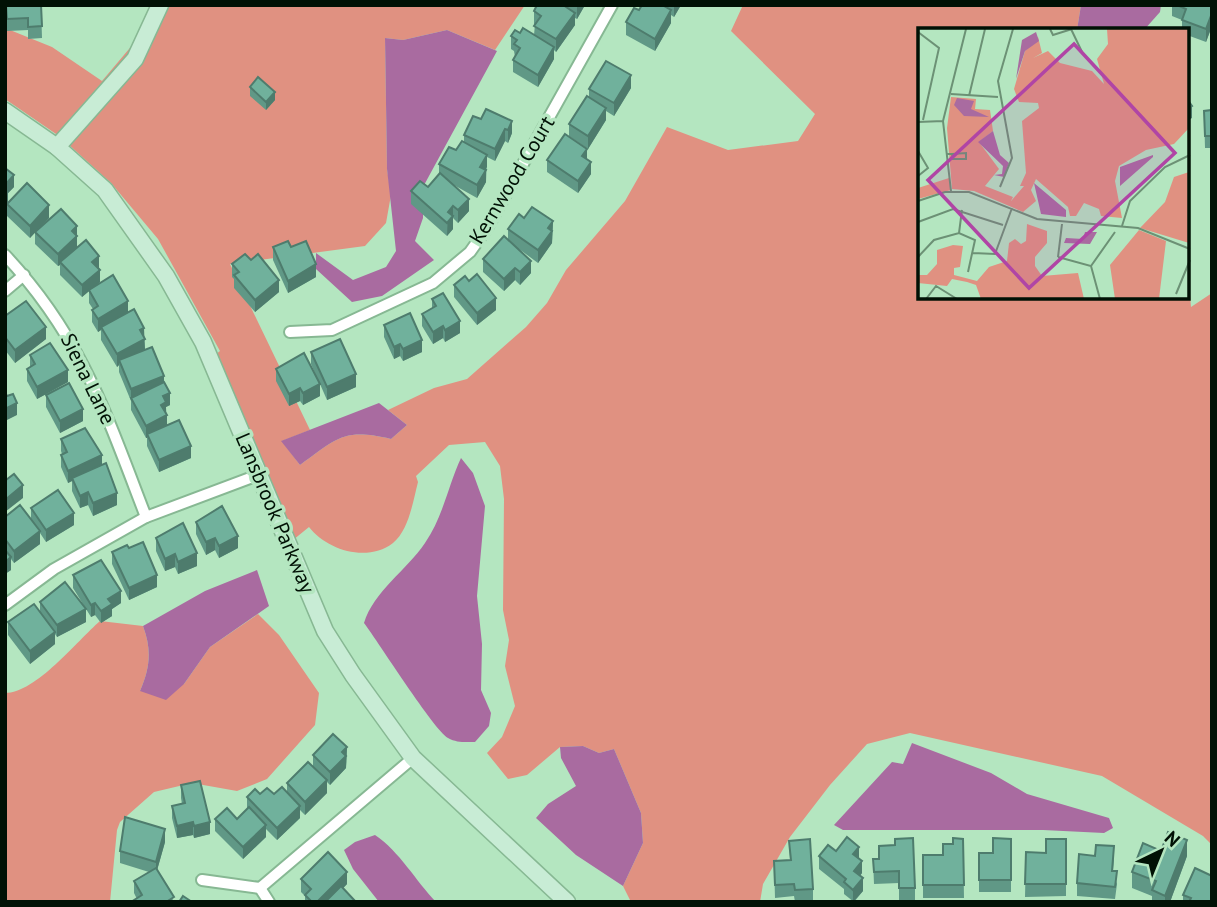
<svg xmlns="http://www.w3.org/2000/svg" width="1217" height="907" viewBox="0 0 1217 907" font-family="'PT Sans',sans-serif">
	<rect width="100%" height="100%" fill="#b4e6c0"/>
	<!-- green -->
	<g fill="#e09181">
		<path d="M 167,5 L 525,5 L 495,50 L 447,30 L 403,40 L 385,38 L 387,169 L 391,195 L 386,223 L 365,246 L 230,264 L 310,430 L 282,441 L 300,465 C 338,438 343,428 391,439 L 407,425 L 388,410 L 434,388 L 467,379 L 526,327 L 547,303 L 566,270 L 625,201 L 667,127 L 728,150 L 798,141 L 815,114 L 731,31 L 743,5 L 1081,5 L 1077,30 L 920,30 L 920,298 L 1187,298 L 1187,259 L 1191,307 L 1212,293 L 1212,845 L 1203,836 L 1102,776 L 910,733 L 867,744 L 830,785 L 790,837 L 763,884 L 760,902 L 631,902 L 623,886 L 643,843 L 641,813 L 614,749 L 599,753 L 583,746 L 560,747 L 527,775 L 508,779 L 487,753 L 502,737 L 515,706 L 505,666 L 509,640 L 503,610 L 504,499 L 500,466 L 485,442 L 449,445 L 416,476 L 418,482 C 413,501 409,530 393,543 C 367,563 327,550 309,527 L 293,540 L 215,355 L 220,351 L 158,239 L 111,183 L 68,144 L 140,63 Z"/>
		<polygon points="5,28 52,47 102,81 140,36 130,56 59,136 5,99"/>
		<path d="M 258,614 L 279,635 L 319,693 L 315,725 L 267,779 L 237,791 L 192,783 L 154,792 L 120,822 L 117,830 L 110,902 L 5,902 L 5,693 C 36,693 77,641 100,621 L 143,626 C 152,650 150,668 140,691 L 184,684 L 210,647 Z"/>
	</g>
	<!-- water -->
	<g fill="#a96ba0">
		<polygon points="1081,5 1161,5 1160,12 1144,30 1077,30"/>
		<polygon points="447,30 497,51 423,187 423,218 415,241 434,260 382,296 352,302 316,269 316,253 353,280 386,267 396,251 387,169 385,38 403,40"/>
		<path d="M 379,403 L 407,425 L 391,439 C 343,428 338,438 300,465 L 281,441 Z"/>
		<path d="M 461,458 L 473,473 L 485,506 L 477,596 L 482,644 L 481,690 L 491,713 L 489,726 L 475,742 C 465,742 457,743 448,738 C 434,730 379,643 364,623 C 374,591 406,571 425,543 C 443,517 448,486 461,458 Z"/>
		<path d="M 257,570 L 269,606 L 210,647 L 184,684 L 166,700 L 140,691 C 150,668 152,650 143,626 L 205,591 Z"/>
		<polygon points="912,743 991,773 1027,794 1109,818 1113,828 1104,833 1043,830 843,830 834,825 892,762 903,764"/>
		<polygon points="583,746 599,753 614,749 641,813 643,843 623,886 576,855 536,818 548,804 576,786 561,758 560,747"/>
		<path d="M 375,835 C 400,852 415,880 436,902 L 379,902 L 353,869 L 344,850 L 355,842 Z"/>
	</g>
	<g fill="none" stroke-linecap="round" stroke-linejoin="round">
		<!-- street casing -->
		<g stroke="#87b893" stroke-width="14">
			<g id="street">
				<path d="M 5,255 C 82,337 107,416 146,517"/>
				<polyline points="5,291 24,275"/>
				<polyline points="290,332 332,330 433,283 470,252 487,228 612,5"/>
				<polyline points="5,605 54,569 146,517 258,475"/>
				<polyline points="202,880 260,888"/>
				<polyline points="260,888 413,758"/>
				<polyline points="260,888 269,902"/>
			</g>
		</g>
		<!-- secondary casing -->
		<g stroke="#87b893" stroke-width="19">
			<g id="secondary">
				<polyline points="5,111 57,147 105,190 166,276 203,342 325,631 353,675 413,758 567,902"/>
				<polyline points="57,147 135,59 160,5"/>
			</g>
		</g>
		<!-- street -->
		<use href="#street" stroke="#fff" stroke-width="10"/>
		<!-- secondary -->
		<use href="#secondary" stroke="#c8ecd5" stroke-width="16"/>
	</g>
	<!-- wall -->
	<g fill="#609886">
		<polygon points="6,5 41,5 42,38 28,39 28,30 7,31"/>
		<polygon points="537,5 585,5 577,19 575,18 575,25 556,52 554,50 554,59 538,87 513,72 513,60 515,57 514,51 511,49 511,36 520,33 534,35 535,24 534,24 534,11"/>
		<polygon points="642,5 681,5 674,17 671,15 671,23 655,51 626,35 626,22 639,10"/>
		<polygon points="1172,5 1212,5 1212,26 1206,42 1187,35 1187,30 1182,30 1182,20 1172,16"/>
		<polygon points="250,87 275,100 266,110 250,96"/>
		<polygon points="631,88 614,116 606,111 606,120 588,149 569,136 569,124 589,97 589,89"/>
		<polygon points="486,109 512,133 508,143 505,141 495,161 487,157 486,182 477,198 452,184 469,211 458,223 453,218 453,229 447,236 411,204 411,191 428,187 439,174 439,164 464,142 464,135 481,119"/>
		<polygon points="1212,110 1212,148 1205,148 1204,111"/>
		<polygon points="587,159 591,174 578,193 547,172 547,160"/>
		<polygon points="5,168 14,187 8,193 8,203 49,218 40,228 77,226 77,247 99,268 100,282 94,287 128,312 144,337 145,349 164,382 170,405 166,407 167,425 191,458 159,472 147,446 147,438 146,438 131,410 131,401 119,372 119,365 117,367 101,340 101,330 98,332 92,322 92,310 93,309 89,303 89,291 82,297 60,275 60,265 58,266 35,244 35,232 30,238 7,216 7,204 5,206"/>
		<polygon points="524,218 553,221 552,243 538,263 519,249 531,273 520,285 515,280 504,291 483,272 483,259 508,239 508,229"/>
		<polygon points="273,247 291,247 316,277 288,293 273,260"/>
		<polygon points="232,264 279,292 255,312 234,288 234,279 232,277"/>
		<polygon points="454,285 496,310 477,325 454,297"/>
		<polygon points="432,299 460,333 445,342 443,338 433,344 422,326 422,314 432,308"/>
		<polygon points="5,316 46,339 15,363 5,350"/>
		<polygon points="384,325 422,352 403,361 400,356 394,359 384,337"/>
		<polygon points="311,352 356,387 327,400 320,384 320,396 303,405 300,401 289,406 276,381 276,369 319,383 311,364"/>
		<polygon points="30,355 68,382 37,399 27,381 27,369 30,367"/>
		<polygon points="46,395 83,421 60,433 46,407"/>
		<polygon points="61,439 102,465 117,505 93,516 88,505 80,508 72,491 72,481 68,483 61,467 61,455 62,454 61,451"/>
		<polygon points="31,508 74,525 46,542 40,533 40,544 14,563 11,559 11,570 5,574 5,517 31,520"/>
		<polygon points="196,522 238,548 219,558 215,550 206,555 196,534"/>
		<polygon points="156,538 197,566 178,574 175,567 165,571 156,551"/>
		<polygon points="129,548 157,587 129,600 112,564 112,552"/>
		<polygon points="73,575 121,603 112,609 112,616 101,623 95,615 91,617 73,588"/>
		<polygon points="40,602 86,622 57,637 55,634 55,644 30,664 8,635 8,622 40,612"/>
		<polygon points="347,747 346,768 330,785 327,782 327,793 305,815 300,810 300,818 277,840 266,829 266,837 243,859 215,831 215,819 237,819 247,809 247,797 260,794 274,794 287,791 287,783 313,766 313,755"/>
		<polygon points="181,785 210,834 194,838 193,835 177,838 172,818 172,806 182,804 181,798"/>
		<polygon points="963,839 964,898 923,898 923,855 943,855 953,844"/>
		<polygon points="1011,839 1011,892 979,892 979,853 993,853"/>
		<polygon points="1066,839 1066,896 1025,897 1026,852 1046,853"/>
		<polygon points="789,841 813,889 813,901 795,902 794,896 775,898 774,861 790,860"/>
		<polygon points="165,842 157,870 174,902 137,899 134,893 134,881 149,872 120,863 120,851"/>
		<polygon points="879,846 915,888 915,900 899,900 899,883 874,884 873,859 879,859"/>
		<polygon points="836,851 859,858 862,873 860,876 863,891 854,902 844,894 844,889 819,869 819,856"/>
		<polygon points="1161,851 1187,856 1170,902 1152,902 1152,896 1132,888 1132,872"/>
		<polygon points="1114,859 1113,871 1117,884 1115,899 1077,896 1077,883"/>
		<polygon points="301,879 347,884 343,888 356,902 305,902 305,896 301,892"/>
		<polygon points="1183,895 1212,902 1183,902"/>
	</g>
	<!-- shaded-wall -->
	<g fill="#4e7c6d">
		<polygon points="578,5 585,5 577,19 577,7"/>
		<polygon points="674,5 681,5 674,17"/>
		<polygon points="671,10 671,23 655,51 655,39"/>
		<polygon points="575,13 575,25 556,52 556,39"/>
		<polygon points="1212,13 1212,26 1206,42 1206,29"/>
		<polygon points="1190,43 1190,55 1187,63 1187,50"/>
		<polygon points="554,47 554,59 538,87 538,75"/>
		<polygon points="631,75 631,88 614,116 614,103"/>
		<polygon points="1190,89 1190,101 1187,103 1187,91"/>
		<polygon points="275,92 275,100 266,110 266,102"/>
		<polygon points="1192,106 1192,118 1187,121 1187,109"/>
		<polygon points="606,108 606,120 588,149 588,136"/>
		<polygon points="512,121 512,133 508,143 508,130"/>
		<polygon points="505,129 505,141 495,161 495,149"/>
		<polygon points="587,149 587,161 582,156"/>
		<polygon points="487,155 487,167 480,179 480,167"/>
		<polygon points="591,162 591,174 578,193 578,181"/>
		<polygon points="486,170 486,182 477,198 477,185"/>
		<polygon points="14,175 14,187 8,193 8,203 5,206 5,185"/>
		<polygon points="469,199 469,211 458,223 458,210"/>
		<polygon points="49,205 49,218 30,238 30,226"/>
		<polygon points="453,206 453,229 447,236 448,212"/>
		<polygon points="553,221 552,243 538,263 538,250 548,228"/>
		<polygon points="77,226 77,249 60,262 60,265 58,266 58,254 72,231"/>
		<polygon points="99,256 99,268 92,274 92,262"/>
		<polygon points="531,261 531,273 520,285 520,272"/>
		<polygon points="316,264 316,277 288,293 288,281"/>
		<polygon points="515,268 515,280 504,291 504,279"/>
		<polygon points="100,270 100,282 82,297 82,285"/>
		<polygon points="279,280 279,292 255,312 255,300"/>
		<polygon points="496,298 496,310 477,325 477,313"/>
		<polygon points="128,301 128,313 101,327 101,330 98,332 98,319"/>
		<polygon points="460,321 460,333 445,342 445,330"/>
		<polygon points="443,326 443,338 433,344 433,332"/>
		<polygon points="46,327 46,339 15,363 15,350"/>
		<polygon points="144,328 145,351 119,360 119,365 117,367 117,354 140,330"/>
		<polygon points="422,340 422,352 403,361 403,349"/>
		<polygon points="400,344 400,356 394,359 394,347"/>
		<polygon points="68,370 68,382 37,399 37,387"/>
		<polygon points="356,374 356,387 327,400 327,387"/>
		<polygon points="164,376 164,388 131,398 131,389"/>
		<polygon points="320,384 320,396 303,405 303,393"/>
		<polygon points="300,388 300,401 289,406 289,394"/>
		<polygon points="170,393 170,405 166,407 166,415 161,405 163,396"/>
		<polygon points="17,403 17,415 5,421 5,409"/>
		<polygon points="83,409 83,421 60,433 60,421"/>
		<polygon points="167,415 167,428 147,434 147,438 146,438 146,426"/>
		<polygon points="191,446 191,458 159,472 159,460"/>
		<polygon points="102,455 102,467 72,478 72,481 68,483 68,471"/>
		<polygon points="23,485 23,498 5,512 5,500"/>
		<polygon points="88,492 88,505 80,508 80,496"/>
		<polygon points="117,493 117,505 93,516 93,503"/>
		<polygon points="74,513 74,525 46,542 46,530"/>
		<polygon points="40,531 40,544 14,563 14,551"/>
		<polygon points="238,536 238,548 219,558 219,546"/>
		<polygon points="215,538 215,550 206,555 206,542"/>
		<polygon points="197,553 197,566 178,574 178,562"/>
		<polygon points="175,554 175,567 165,571 165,559"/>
		<polygon points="11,557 11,570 5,574 5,562"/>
		<polygon points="157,575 157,587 129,600 129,588"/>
		<polygon points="121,591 121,603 112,609 112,616 101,623 101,611 108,599"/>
		<polygon points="95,603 95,615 91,617 91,605"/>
		<polygon points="86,609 86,622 57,637 57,625"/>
		<polygon points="7,631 7,643 5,649 5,636"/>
		<polygon points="55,632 55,644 30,664 30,651"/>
		<polygon points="347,747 346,768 330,785 330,772 342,752"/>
		<polygon points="327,780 327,793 305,815 305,802"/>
		<polygon points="300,806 300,818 277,840 277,828"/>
		<polygon points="193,822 193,835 177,838 177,826"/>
		<polygon points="210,822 210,834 194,838 194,826"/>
		<polygon points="266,825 266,837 243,859 243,847"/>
		<polygon points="165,829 165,842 156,874 156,862"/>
		<polygon points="1187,840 1187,856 1170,902 1165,902 1165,896"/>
		<polygon points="859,847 859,859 853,854"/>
		<polygon points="862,861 862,873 854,883 854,871"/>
		<polygon points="347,872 347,884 330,902 317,902"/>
		<polygon points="863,878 863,891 853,902 853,890"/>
	</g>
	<!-- building -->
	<g fill="#70b19c" stroke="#4e7c6d" stroke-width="2">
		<polygon points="6,5 41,5 42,26 28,27 28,18 7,19"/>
		<polygon points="537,5 563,5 575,13 556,39 534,26 541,16 534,11"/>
		<polygon points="642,5 662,5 671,10 655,39 626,22 634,8 639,10"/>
		<polygon points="1177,5 1212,5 1212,13 1206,29 1182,20 1186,9"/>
		<polygon points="523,28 554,47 538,75 513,60 520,48 514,44 517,40 511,36 515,30 520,33"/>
		<polygon points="606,61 631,75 614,103 589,89"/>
		<polygon points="258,77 275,92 266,102 250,87"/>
		<polygon points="587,96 606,108 588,136 569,124"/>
		<polygon points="1187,99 1192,106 1187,109"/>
		<polygon points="486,109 512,121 508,130 505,129 495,149 464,135 473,116 481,119"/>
		<polygon points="1212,110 1212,136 1205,136 1204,111"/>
		<polygon points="565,134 587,149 582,156 591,162 578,181 547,160"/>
		<polygon points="462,141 487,155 480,167 486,170 477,185 439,164 449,147 456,150"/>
		<polygon points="5,168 14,175 5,185"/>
		<polygon points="440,173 469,199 458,210 453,206 448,212 453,216 447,223 411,191 420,181 428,187"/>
		<polygon points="27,183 49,205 30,226 7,204"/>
		<polygon points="532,207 553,221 548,228 552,231 538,250 508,229 519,214 524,218"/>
		<polygon points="61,209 77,226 72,231 77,236 58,254 35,232"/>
		<polygon points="504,236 531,261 520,272 515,268 504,279 483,259"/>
		<polygon points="86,240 99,256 92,262 100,270 82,285 60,262"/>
		<polygon points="288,241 291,247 306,241 316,264 288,281 273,247"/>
		<polygon points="245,254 251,260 258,254 279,280 255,300 234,275 239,272 232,264"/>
		<polygon points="477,274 496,298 477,313 454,285 465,276 469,281"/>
		<polygon points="113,275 128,301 98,319 92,310 98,306 89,290"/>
		<polygon points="443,293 460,321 445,330 443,326 433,332 422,314 436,306 432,299"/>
		<polygon points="26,301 46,327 15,350 5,337 5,316"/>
		<polygon points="134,309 144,328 140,330 145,339 117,354 101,327"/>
		<polygon points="410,313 422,340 403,349 400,344 394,347 384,325"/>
		<polygon points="340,339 356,374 327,387 311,352"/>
		<polygon points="50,343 68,370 37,387 27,369 35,364 30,355"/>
		<polygon points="152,347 164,376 131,389 119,360"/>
		<polygon points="304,353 320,384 303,393 300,388 289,394 276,369"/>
		<polygon points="164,382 170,393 163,396 166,402 161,405 167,415 146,426 131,398"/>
		<polygon points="69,383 83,409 60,421 46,395"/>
		<polygon points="5,393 7,396 13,394 17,403 5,409"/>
		<polygon points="179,420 191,446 159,460 147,434"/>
		<polygon points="85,428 102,455 68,471 61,455 67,452 61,439"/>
		<polygon points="106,463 117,493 93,503 88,492 80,496 72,478"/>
		<polygon points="14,474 23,485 5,500 5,479 6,480"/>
		<polygon points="58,490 74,513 46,530 31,508"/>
		<polygon points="20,505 40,531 14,551 5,539 5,517"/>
		<polygon points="222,506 238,536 219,546 215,538 206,542 196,522"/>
		<polygon points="183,523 197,553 178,562 175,554 165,559 156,538"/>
		<polygon points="143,542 157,575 129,588 112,552 127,545 129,548"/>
		<polygon points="5,550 11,557 5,562"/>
		<polygon points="101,560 121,591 108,599 112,604 101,611 95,603 91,605 73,575"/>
		<polygon points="65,582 86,609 57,625 40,602"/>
		<polygon points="34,604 55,632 30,651 8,622"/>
		<polygon points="333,734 347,747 342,752 346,756 330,772 313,755"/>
		<polygon points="308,762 327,780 305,802 287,783"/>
		<polygon points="200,781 210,822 194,826 193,822 177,826 172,806 185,803 181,785"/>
		<polygon points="282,787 300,806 277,828 247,797 255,789 260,794 267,788 274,794"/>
		<polygon points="249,807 266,825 243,847 215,819 227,808 237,819"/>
		<polygon points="125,817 165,829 156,862 120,851"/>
		<polygon points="1168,832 1187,840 1165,896 1152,890 1156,881 1132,872 1143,843 1161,851"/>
		<polygon points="847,837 859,847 853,854 862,861 854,871 863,878 853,890 844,882 846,879 819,856 828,845 836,851"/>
		<polygon points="913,838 915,888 899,888 899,871 874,872 873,859 879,859 879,846 895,845 895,839"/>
		<polygon points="953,838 963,839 964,885 923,885 923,855 943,855 943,844 953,844"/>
		<polygon points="993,838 1011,839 1011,880 979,880 979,853 993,853"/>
		<polygon points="810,839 813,889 795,890 794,884 775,885 774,861 791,860 789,841"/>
		<polygon points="1046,839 1066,839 1066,884 1025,884 1026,852 1046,853"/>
		<polygon points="1096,845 1114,846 1112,871 1117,871 1115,887 1077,883 1079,854 1095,856"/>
		<polygon points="328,852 347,872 317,902 312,902 305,895 311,889 301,879"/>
		<polygon points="156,868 174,897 166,902 131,902 142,895 134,881"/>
		<polygon points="1195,868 1212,876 1212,902 1189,902 1191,898 1183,895"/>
		<polygon points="341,886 356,902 325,902"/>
		<polygon points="183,896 192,902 179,902"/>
	</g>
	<g text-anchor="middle" stroke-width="7" stroke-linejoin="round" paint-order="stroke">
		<!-- street labels -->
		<g font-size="21" fill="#011105" stroke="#b4e6c0">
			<text transform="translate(512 180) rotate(-59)" y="7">Kernwood Court</text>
			<text transform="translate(88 379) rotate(64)" y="7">Siena Lane</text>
			<text transform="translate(275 513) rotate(67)" y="7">Lansbrook Parkway</text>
		</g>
	</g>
	<!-- overview -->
	<g transform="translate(918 28)">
		<rect width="271" height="271" fill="#b4e6c0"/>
		<path d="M 189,1 L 271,1 L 271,100 L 256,116 L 228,122 L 201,138 L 197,153 L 204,190 L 183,188 L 181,181 L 166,175 L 158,188 L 152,188 L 150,179 L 118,151 L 113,162 L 118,173 L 105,184 L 56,163 L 34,161 L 29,100 L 33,69 L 58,71 L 57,81 L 72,82 L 75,103 L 61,114 L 81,141 L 67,158 L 95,169 L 93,173 L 106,158 L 102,158 L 108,145 L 104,93 L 121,80 L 120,75 L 101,74 L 96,61 L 107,23 L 120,9 L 124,25 L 115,30 L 130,23 L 142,35 L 174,43 L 186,56 L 179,31 L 190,16 ZM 271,144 L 271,215 L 222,200 L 247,174 L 256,149 ZM 31,150 L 33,162 L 0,171 L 0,160 ZM 109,196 L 129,203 L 129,215 L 117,229 L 117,238 L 124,248 L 160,245 L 166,271 L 63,271 L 58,257 L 49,254 L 34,251 L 29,258 L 0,255 L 0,247 L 9,247 L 19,236 L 19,222 L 35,217 L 45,218 L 42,239 L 36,240 L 36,247 L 59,253 L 71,239 L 89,233 L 91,215 L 97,211 L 103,216 L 108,213 ZM 221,202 L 248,213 L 241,271 L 197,271 L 192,237 Z" fill="#e09181"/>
		<path d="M 118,4 L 121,13 L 107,23 L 98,51 L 104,12 ZM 39,70 L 56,73 L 53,81 L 71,89 L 46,88 L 36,77 ZM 75,103 L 82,127 L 91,135 L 86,149 L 76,147 L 84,146 L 85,138 L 60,114 ZM 235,127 L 235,129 L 202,158 L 202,139 ZM 116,155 L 148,182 L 148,189 L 123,186 ZM 167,204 L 179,204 L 172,216 L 146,215 L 148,210 L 165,211 Z" fill="#a96ba0"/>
		<path fill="none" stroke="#6c9175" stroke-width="2" d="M 132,1 L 135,7 L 154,1M 153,1 L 165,26M 0,4 L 21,20 L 5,92M 33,66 L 80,69M 51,68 L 67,1M 0,94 L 25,93M 0,123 L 10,140 L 0,148M 28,126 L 34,126 L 48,125 L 48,131 L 35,131 L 34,126M 82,159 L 94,130 L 80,53 L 95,1M 33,163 L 25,93 L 48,1M 0,173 L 27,164 L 51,164 L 119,191 L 220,200 L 272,221M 0,194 L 35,181 L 85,197M 204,198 L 212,173 L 247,139 L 272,127M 41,205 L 44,182M 55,225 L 77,226 L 94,180M 0,229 L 16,212 L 41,205 L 57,212 L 50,244M 140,229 L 173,238 L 182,271M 140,229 L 144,196M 173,238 L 197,204M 258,266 L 272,232M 8,271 L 18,258 L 39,271"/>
		<path fill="#b045a5" fill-opacity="0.15" stroke="#b045a5" stroke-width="3.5" d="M 156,16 L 257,125 L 111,260 L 10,152 Z"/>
		<rect width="271" height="271" fill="none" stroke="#011105" stroke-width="3.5"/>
	</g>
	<!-- border -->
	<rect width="1217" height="907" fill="none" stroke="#011105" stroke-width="14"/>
	<!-- north arrow -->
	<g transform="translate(1161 851) rotate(43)" stroke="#b4e6c0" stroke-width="5" paint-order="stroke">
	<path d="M0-5L12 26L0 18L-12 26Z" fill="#011105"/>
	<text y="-10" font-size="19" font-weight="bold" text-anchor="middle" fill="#011105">N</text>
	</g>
</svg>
